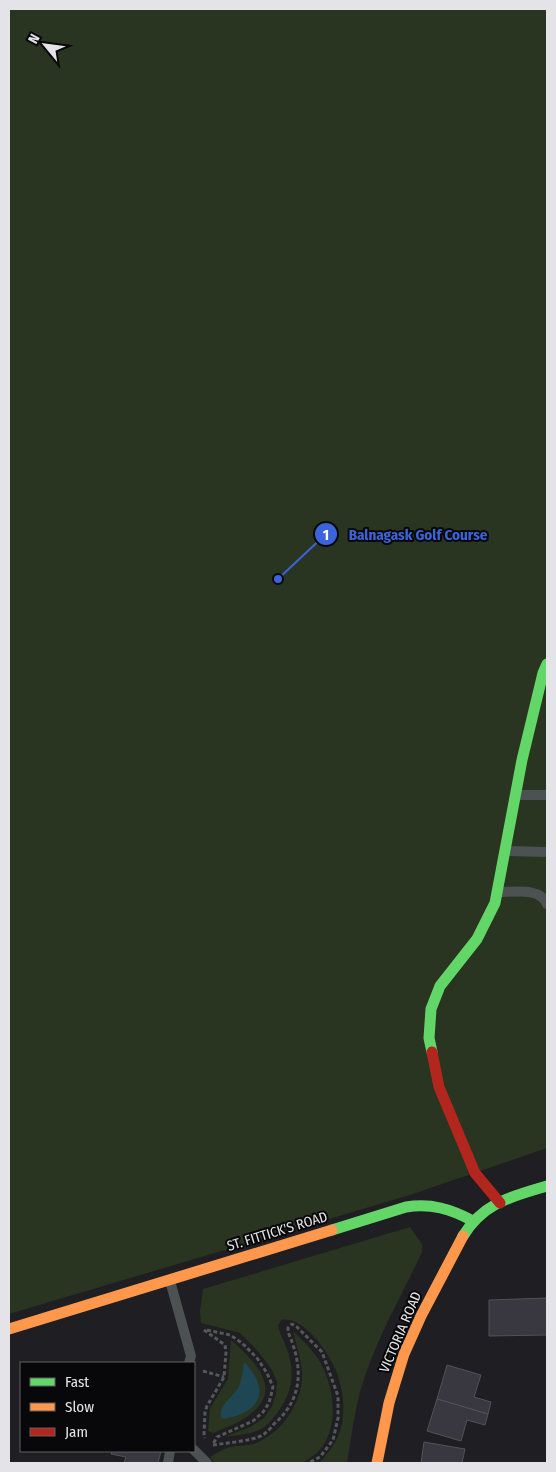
<svg xmlns="http://www.w3.org/2000/svg" width="556" height="1472" viewBox="0 0 556 1472" font-family="'Fira Sans Condensed',sans-serif">
	<rect width="100%" height="100%" fill="#1f1e22"/>
	<!-- green -->
	<g fill="#293421">
		<polygon points="9,9 547,9 547,1148 410,1195 9,1314"/>
		<path d="M 410,1227 L 422,1244 L 422,1252 C 401,1298 374,1342 360,1392 C 354,1415 351,1440 347,1463 L 319,1463 C 333,1448 343,1433 343,1412 C 344,1398 341,1386 337,1373 C 330,1355 304,1315 281,1320 L 278,1326 C 281,1337 288,1348 290,1359 C 295,1381 289,1398 275,1416 C 271,1421 267,1426 261,1429 C 250,1435 236,1435 224,1437 L 250,1427 L 264,1418 L 272,1406 L 276,1394 L 277,1382 L 272,1370 L 257,1350 L 240,1333 L 201,1323 L 200,1311 L 203,1289 Z"/>
		<path d="M 293,1331 C 301,1339 310,1347 317,1357 C 333,1381 340,1420 323,1446 C 318,1453 309,1459 302,1463 L 215,1463 L 210,1457 C 216,1453 223,1449 230,1447 C 238,1445 246,1446 253,1444 C 281,1435 304,1401 302,1372 C 301,1359 296,1344 293,1331 Z"/>
		<path d="M 231,1340 C 255,1361 285,1390 248,1416 C 238,1424 224,1428 213,1433 L 208,1431 L 210,1408 L 228,1379 Z"/>
	</g>
	<!-- water -->
	<path fill="#1e4653" d="M 244,1362 C 273,1391 259,1414 222,1419 C 216,1406 234,1397 239,1386 C 242,1379 243,1370 244,1362 Z"/>
	<!-- building -->
	<g fill="#393740" stroke="#525255">
		<polygon points="547,1298 547,1335 489,1336 489,1300"/>
		<polygon points="447,1365 481,1375 474,1397 491,1402 488,1414 437,1399"/>
		<polygon points="437,1399 488,1414 485,1425 467,1420 461,1441 427,1431"/>
		<polygon points="424,1442 465,1449 462,1463 421,1463"/>
		<polygon points="112,1451 161,1451 158,1463 124,1463 126,1457 111,1454"/>
	</g>
	<g fill="none" stroke-linecap="round" stroke-linejoin="round">
		<!-- path -->
		<g stroke="#555858" stroke-width="3" stroke-dasharray="4 2.5" stroke-linecap="butt">
			<polyline points="204,1330 225,1345 226,1353 224,1377 207,1406 205,1412 204,1435 205,1438"/>
			<polyline points="207,1330 230,1335 242,1343 257,1358 267,1373 273,1387 269,1403 263,1412 253,1421 217,1437 213,1444"/>
			<polyline points="203,1371 224,1377"/>
			<path d="M 213,1445 C 226,1443 252,1441 263,1435 C 267,1432 271,1428 274,1424 C 304,1398 303,1366 288,1332 L 288,1328 L 292,1324 L 297,1327 L 322,1352 L 338,1396 L 338,1418 L 333,1440 L 320,1457 L 308,1463"/>
		</g>
		<!-- lane -->
		<g stroke="#4c5152" stroke-width="10">
			<polyline points="516,795 547,795"/>
			<polyline points="506,851 547,852"/>
			<path d="M 499,892 C 514,892 540,887 547,904"/>
			<polyline points="170,1281 191,1356 189,1363"/>
			<polyline points="194,1450 207,1463"/>
			<polyline points="168,1463 170,1451"/>
		</g>
		<!-- fast -->
		<g stroke="#63d668" stroke-width="11">
			<polyline points="432,1052 429,1038 431,1009 440,986 477,939 495,903 522,760 543,673 547,664"/>
			<path d="M 332,1230 L 406,1207 C 431,1203 451,1209 473,1221"/>
			<path d="M 463,1236 C 484,1202 511,1197 547,1186"/>
		</g>
		<!-- slow -->
		<g stroke="#ff974d" stroke-width="11">
			<polyline points="9,1329 332,1230"/>
			<polyline points="377,1463 389,1403 404,1354 421,1316 463,1236"/>
		</g>
		<!-- jam -->
		<polyline stroke="#b3261e" stroke-width="11" points="432,1052 439,1087 475,1173 500,1203"/>
	</g>
	<g text-anchor="middle" stroke-width="4" stroke-linejoin="round" paint-order="stroke">
		<!-- street labels -->
		<g font-size="14" fill="#e4e3e8" stroke="#08080a">
			<text transform="translate(277 1231) rotate(-17)" y="5">ST. FITTICK'S ROAD</text>
			<text transform="translate(400 1332) rotate(-67)" y="5">VICTORIA ROAD</text>
		</g>
	</g>
	<!-- callouts -->
	<path fill="none" stroke="#3b64da" stroke-width="2" d="M278 579L326 534"/>
	<g fill="#3b64da" stroke="#08080a" stroke-width="2">
		<circle cx="278" cy="579" r="5"/>
		<circle cx="326" cy="534" r="12"/>
	</g>
	<g font-size="15" text-anchor="middle" font-weight="bold" fill="#fff">
		<text x="326" y="540">1</text>
	</g>
	<g font-size="15" text-anchor="middle" font-weight="bold" fill="#3b64da" stroke="#08080a" stroke-width="4" stroke-linejoin="round" paint-order="stroke">
		<text x="418" y="540">Balnagask Golf Course</text>
	</g>
	<!-- border -->
	<rect width="556" height="1472" fill="none" stroke="#e4e3e8" stroke-width="20"/>
	<!-- legend -->
	<rect x="20" y="1362" width="175" height="90" fill="#08080a" stroke="#606063"/>
	<rect x="30" y="1378" width="25" height="8" fill="#63d668" stroke="#606063"/>
	<text x="65" y="1387" font-size="15" fill="#e4e3e8">Fast</text>
	<rect x="30" y="1403" width="25" height="8" fill="#ff974d" stroke="#606063"/>
	<text x="65" y="1412" font-size="15" fill="#e4e3e8">Slow</text>
	<rect x="30" y="1428" width="25" height="8" fill="#b3261e" stroke="#606063"/>
	<text x="65" y="1437" font-size="15" fill="#e4e3e8">Jam</text>
	<!-- north arrow -->
	<g transform="translate(45 45) rotate(299)" stroke="#08080a" stroke-width="4" paint-order="stroke">
	<path d="M0-4L9 19L0 12L-9 19Z" fill="#e4e3e8"/>
	<text y="-8" font-size="14" font-weight="bold" text-anchor="middle" fill="#e4e3e8">N</text>
	</g>
</svg>
